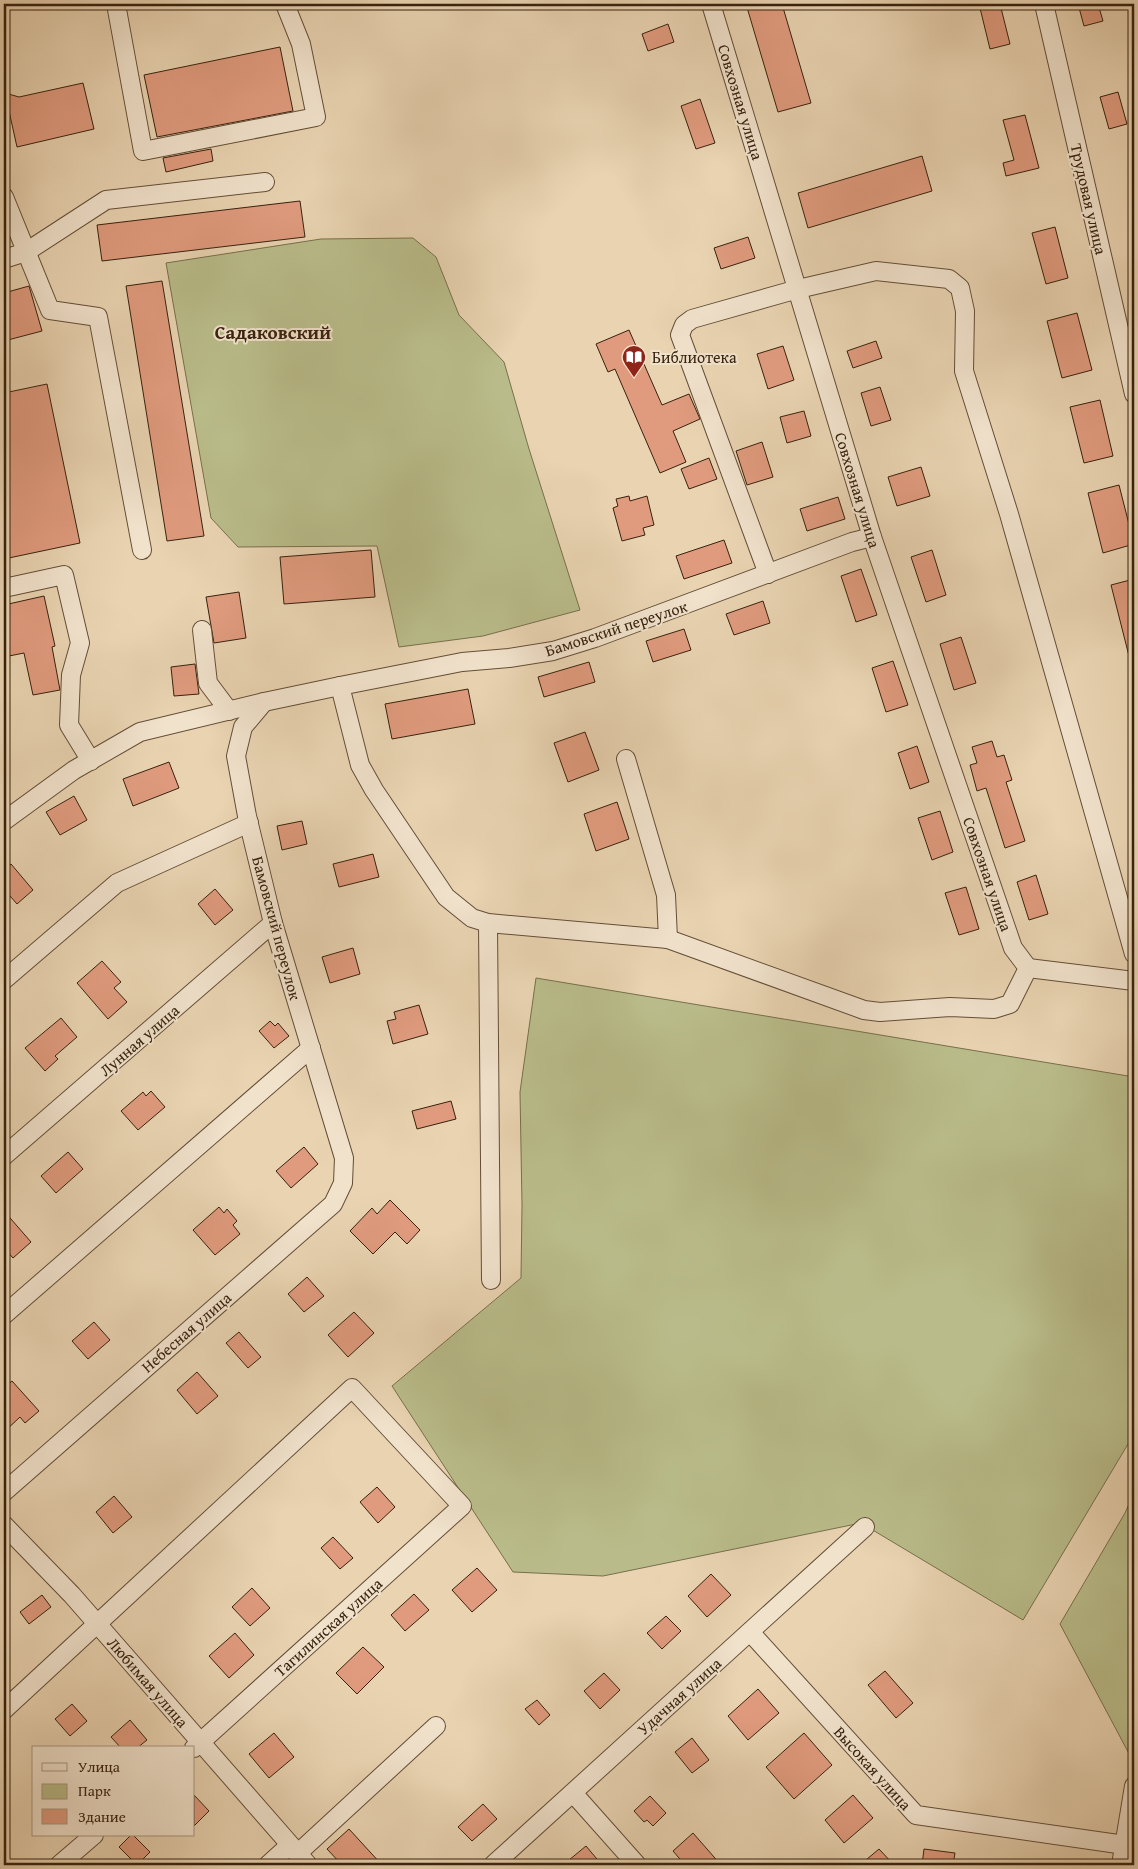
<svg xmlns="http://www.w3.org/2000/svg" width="1138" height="1869" viewBox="0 0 1138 1869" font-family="'Gentium Book Plus',serif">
	<rect width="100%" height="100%" fill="#e9d3b1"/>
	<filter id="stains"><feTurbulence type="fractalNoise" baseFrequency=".004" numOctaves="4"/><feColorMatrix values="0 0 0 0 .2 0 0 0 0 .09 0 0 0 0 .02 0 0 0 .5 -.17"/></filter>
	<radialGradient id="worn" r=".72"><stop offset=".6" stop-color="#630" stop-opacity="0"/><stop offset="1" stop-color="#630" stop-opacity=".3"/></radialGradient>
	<!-- green -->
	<g fill="#b9bc8a" stroke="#786f4c">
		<polygon points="413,238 436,257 459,315 504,362 529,449 580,610 483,636 399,647 377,546 238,547 211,518 166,263 321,239"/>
		<polygon points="536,978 1134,1077 1134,1434 1023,1620 861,1523 603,1576 513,1572 392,1386 521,1278 522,1205 520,1092"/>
		<polygon points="1134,1493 1134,1763 1060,1624 1125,1513"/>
	</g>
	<!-- building -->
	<g fill="#e09b7e" stroke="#37220e">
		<polygon points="746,4 782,4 811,103 778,112"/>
		<polygon points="979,4 1000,4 1010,44 990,49"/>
		<polygon points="1078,4 1098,4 1103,21 1084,26"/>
		<polygon points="668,24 674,42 648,51 642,34"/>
		<polygon points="280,47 293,111 157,137 144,75"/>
		<polygon points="83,83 94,129 17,147 5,93 19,97"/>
		<polygon points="1118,92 1127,124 1109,129 1100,97"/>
		<polygon points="700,99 715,143 696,149 681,106"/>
		<polygon points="1025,115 1039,168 1006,176 1003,163 1014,160 1003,120"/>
		<polygon points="211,149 213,161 166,172 163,158"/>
		<polygon points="922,156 932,191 808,228 798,193"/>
		<polygon points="300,201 305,237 102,261 97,225"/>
		<polygon points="1055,227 1068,278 1046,284 1032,233"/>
		<polygon points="748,237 755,258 721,269 714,248"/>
		<polygon points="162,281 204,536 167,541 126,286"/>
		<polygon points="29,286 42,331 4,341 4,293"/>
		<polygon points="1077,313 1092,370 1062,378 1047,321"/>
		<polygon points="629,330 662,405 689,394 700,419 673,431 686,462 660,473 615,369 608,372 596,344"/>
		<polygon points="876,341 882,358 853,368 847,351"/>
		<polygon points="783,346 794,380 768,389 757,354"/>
		<polygon points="47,384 80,543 4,559 4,393"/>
		<polygon points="880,387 891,420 871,426 861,393"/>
		<polygon points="1100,400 1113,456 1084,463 1070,407"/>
		<polygon points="804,411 811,436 787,443 780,417"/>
		<polygon points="762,442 773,477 747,485 736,451"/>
		<polygon points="709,458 717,479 689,489 681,469"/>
		<polygon points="921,467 930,496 897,506 888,477"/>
		<polygon points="1119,485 1134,544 1103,553 1088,493"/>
		<polygon points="629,496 630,501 647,496 654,525 643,528 645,535 622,541 613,508 618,506 616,499"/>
		<polygon points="838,497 845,519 807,531 800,509"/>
		<polygon points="724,540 732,563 684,579 676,556"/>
		<polygon points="371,550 375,597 284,604 280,557"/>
		<polygon points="932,550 946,595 926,602 911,557"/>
		<polygon points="861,569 877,615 856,622 841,576"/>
		<polygon points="1134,579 1134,655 1129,656 1111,585"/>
		<polygon points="239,592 246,638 214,643 206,597"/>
		<polygon points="44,596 55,646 52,647 60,690 33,695 24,653 4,657 4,605"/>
		<polygon points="763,601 770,623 734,635 726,614"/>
		<polygon points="684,629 691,650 653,662 646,641"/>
		<polygon points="961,637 976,683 954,690 940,644"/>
		<polygon points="893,661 908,705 886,712 872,668"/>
		<polygon points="589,662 595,682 544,697 538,677"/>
		<polygon points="195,664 199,694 174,696 171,667"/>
		<polygon points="468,689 475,724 392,739 385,704"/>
		<polygon points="585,732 599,770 568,782 554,743"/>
		<polygon points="992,741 997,757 1004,755 1012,780 1006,782 1025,841 1005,848 986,788 977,791 970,765 977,763 972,747"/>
		<polygon points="917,746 929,782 910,789 898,753"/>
		<polygon points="169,762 179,788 133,806 123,779"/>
		<polygon points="74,796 87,820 60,835 46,812"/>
		<polygon points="617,802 629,839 596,851 584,814"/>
		<polygon points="940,811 953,852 932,860 918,818"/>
		<polygon points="302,821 307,844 282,850 277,826"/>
		<polygon points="373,854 379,877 339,887 333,864"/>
		<polygon points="11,864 33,890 17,904 4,889 4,870"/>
		<polygon points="1036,875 1048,914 1029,920 1017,882"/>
		<polygon points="966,887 979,929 959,935 945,893"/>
		<polygon points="215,889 233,910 215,925 198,904"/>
		<polygon points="353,948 360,974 330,983 322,957"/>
		<polygon points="102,961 121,982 114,988 127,1002 108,1019 77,983"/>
		<polygon points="419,1005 428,1034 393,1044 387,1021 396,1019 394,1012"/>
		<polygon points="61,1018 77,1037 55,1056 58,1059 45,1071 25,1048"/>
		<polygon points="270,1021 275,1026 278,1023 289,1036 274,1048 259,1031"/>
		<polygon points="151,1091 165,1107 138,1130 121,1111 143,1092 146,1096"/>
		<polygon points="451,1101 456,1119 417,1129 412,1111"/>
		<polygon points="304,1147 318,1164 291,1188 276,1171"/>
		<polygon points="68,1152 83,1169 56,1193 41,1176"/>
		<polygon points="390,1200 420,1230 407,1244 395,1232 373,1254 350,1231 372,1208 377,1214"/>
		<polygon points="219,1207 224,1213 227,1209 237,1221 233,1225 240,1234 215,1255 193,1230"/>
		<polygon points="4,1211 31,1242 13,1258 4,1248"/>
		<polygon points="307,1277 324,1296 304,1312 288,1294"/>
		<polygon points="354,1312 374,1333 348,1357 328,1335"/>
		<polygon points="94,1322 110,1340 88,1359 72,1341"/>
		<polygon points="239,1332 261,1357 248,1368 226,1343"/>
		<polygon points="197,1372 218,1396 197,1414 177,1390"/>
		<polygon points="12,1381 39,1411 25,1423 20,1417 4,1432 4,1388"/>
		<polygon points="377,1487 395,1507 378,1523 360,1502"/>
		<polygon points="114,1496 132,1517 113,1533 96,1512"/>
		<polygon points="333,1537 353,1558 340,1569 321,1548"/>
		<polygon points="477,1568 497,1590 472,1612 452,1590"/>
		<polygon points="711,1574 731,1595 707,1617 688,1596"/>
		<polygon points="252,1588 270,1608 250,1626 232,1607"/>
		<polygon points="414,1594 429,1610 405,1631 391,1615"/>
		<polygon points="42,1595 51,1607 29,1624 20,1612"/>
		<polygon points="666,1616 681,1631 662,1649 647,1633"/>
		<polygon points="235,1633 254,1655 229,1678 209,1656"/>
		<polygon points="363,1647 384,1667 357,1694 336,1673"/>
		<polygon points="885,1671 913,1703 896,1718 868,1685"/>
		<polygon points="604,1673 620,1690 600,1709 584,1691"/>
		<polygon points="758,1689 779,1713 748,1740 728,1716"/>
		<polygon points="537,1700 550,1715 539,1725 525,1709"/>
		<polygon points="72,1704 87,1721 70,1736 55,1719"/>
		<polygon points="130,1720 147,1740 137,1748 121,1748 111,1737"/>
		<polygon points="274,1733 294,1757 269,1778 249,1754"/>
		<polygon points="804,1733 832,1765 794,1799 766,1767"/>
		<polygon points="692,1738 709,1760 692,1773 675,1752"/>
		<polygon points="194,1795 209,1811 194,1826"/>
		<polygon points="853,1795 873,1818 844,1843 825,1820"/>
		<polygon points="650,1796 666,1813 653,1826 647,1820 644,1822 634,1811"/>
		<polygon points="483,1804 497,1819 472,1841 458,1827"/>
		<polygon points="349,1829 382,1865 342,1865 327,1849"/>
		<polygon points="693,1833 721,1865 685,1865 673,1851"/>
		<polygon points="131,1835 133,1835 150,1852 137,1865 119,1847"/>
		<polygon points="586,1846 602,1865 563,1865"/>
		<polygon points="879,1849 894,1865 860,1865"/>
		<polygon points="924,1849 955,1853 953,1865 922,1865"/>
	</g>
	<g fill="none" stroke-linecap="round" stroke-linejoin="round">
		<!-- minor casing -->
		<g stroke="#644e37" stroke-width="20">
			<g id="minor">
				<polyline points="116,4 143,151 316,117 301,44 285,4"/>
				<polyline points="711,4 872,537 1013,948 1028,968"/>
				<polyline points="1044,4 1134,394"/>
				<polyline points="4,197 50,310 98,317 142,550"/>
				<polyline points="4,259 26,252 106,200 265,182"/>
				<polyline points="768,574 680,335 684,325 692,319 798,289 876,271 949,279 960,288 965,311 964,371 1009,514 1134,954"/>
				<polyline points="4,588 64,575 80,643 71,675 69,725 91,761"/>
				<polyline points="202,630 208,683 229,711"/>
				<polyline points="340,686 360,765 374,790 446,897 472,918 488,923 668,939 864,1010 880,1012 950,1007 994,1009 1010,1004 1028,968"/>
				<polyline points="626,759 666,895 668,939"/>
				<polyline points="4,821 74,770 140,732 264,702 340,686 462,662 509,658 553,651 595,638 852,542 872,537"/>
				<polyline points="488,923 491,1280"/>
				<polyline points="1028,968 1134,981"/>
				<polyline points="4,980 117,883 249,823"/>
				<polyline points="4,1156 273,923"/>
				<polyline points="4,1315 311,1048"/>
				<polyline points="4,1492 333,1204 343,1183 344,1158 273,923 247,816 236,756 243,727 264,702"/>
				<polyline points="4,1525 72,1595 308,1865"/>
				<polyline points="750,1632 916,1815 1125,1845"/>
				<polyline points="4,1710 352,1388 462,1506 194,1748"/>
				<polyline points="573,1793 637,1865"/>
				<polyline points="297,1854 436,1726"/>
				<polyline points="59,1865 94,1835"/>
				<polyline points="268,1865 290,1845"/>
				<polyline points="493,1865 865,1527"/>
				<polyline points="1121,1865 1134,1786"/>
			</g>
		</g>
		<!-- minor -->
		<use href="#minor" stroke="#f1e2cc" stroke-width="18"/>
	</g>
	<!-- icons -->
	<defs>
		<g id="library-pin" transform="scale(1.25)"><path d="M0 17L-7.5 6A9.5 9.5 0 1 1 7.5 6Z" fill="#8f2418" stroke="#f1e2cc"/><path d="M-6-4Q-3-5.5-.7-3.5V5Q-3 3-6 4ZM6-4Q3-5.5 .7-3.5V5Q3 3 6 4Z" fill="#fff"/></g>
	</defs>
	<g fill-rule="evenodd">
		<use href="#library-pin" x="634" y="357"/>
	</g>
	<g text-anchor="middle" stroke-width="4" stroke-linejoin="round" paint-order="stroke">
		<!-- street labels -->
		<g font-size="16" fill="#37220e" stroke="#f1e2cc">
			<text transform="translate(741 102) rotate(73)" y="6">Совхозная улица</text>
			<text transform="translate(1089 199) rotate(77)" y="6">Трудовая улица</text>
			<text transform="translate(858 490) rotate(73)" y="6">Совхозная улица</text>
			<text transform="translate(616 628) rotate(-18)" y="6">Бамовский переулок</text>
			<text transform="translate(988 874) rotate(71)" y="6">Совхозная улица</text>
			<text transform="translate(277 928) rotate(75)" y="6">Бамовский переулок</text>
			<text transform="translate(139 1040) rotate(-41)" y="6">Лунная улица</text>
			<text transform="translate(186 1332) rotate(-41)" y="6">Небесная улица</text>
			<text transform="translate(328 1627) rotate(-42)" y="6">Тагилинская улица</text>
			<text transform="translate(148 1682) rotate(49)" y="6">Любимая улица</text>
			<text transform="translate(679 1696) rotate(-42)" y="6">Удачная улица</text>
			<text transform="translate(873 1768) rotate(48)" y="6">Высокая улица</text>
		</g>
		<!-- poi labels -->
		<g font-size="16" fill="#37220e" stroke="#f1e2cc" text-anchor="start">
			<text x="652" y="363">Библиотека</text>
		</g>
		<!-- quarter labels -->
		<g font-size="19" font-weight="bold" fill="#37220e" stroke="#f1e2cc">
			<text x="273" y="339">Садаковский</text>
		</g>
	</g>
	<!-- margin -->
	<rect width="1138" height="1869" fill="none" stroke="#e9d3b1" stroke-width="20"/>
	<rect x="5" y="5" width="1128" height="1859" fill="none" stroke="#37220e" stroke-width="2.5"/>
	<rect x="10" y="10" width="1118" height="1849" fill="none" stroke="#37220e"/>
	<!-- legend -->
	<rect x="32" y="1746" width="162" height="90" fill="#f1e2cc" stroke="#a79580"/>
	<rect x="42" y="1763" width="25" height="8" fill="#f1e2cc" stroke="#a79580"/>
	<text x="78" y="1772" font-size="15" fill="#37220e">Улица</text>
	<rect x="42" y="1784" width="25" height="15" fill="#b9bc8a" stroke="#a79580"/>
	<text x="78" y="1796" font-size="15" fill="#37220e">Парк</text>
	<rect x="42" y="1809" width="25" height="15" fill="#e09b7e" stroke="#a79580"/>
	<text x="78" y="1822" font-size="15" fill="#37220e">Здание</text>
	<rect width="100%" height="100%" filter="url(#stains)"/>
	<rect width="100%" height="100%" fill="url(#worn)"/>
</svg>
